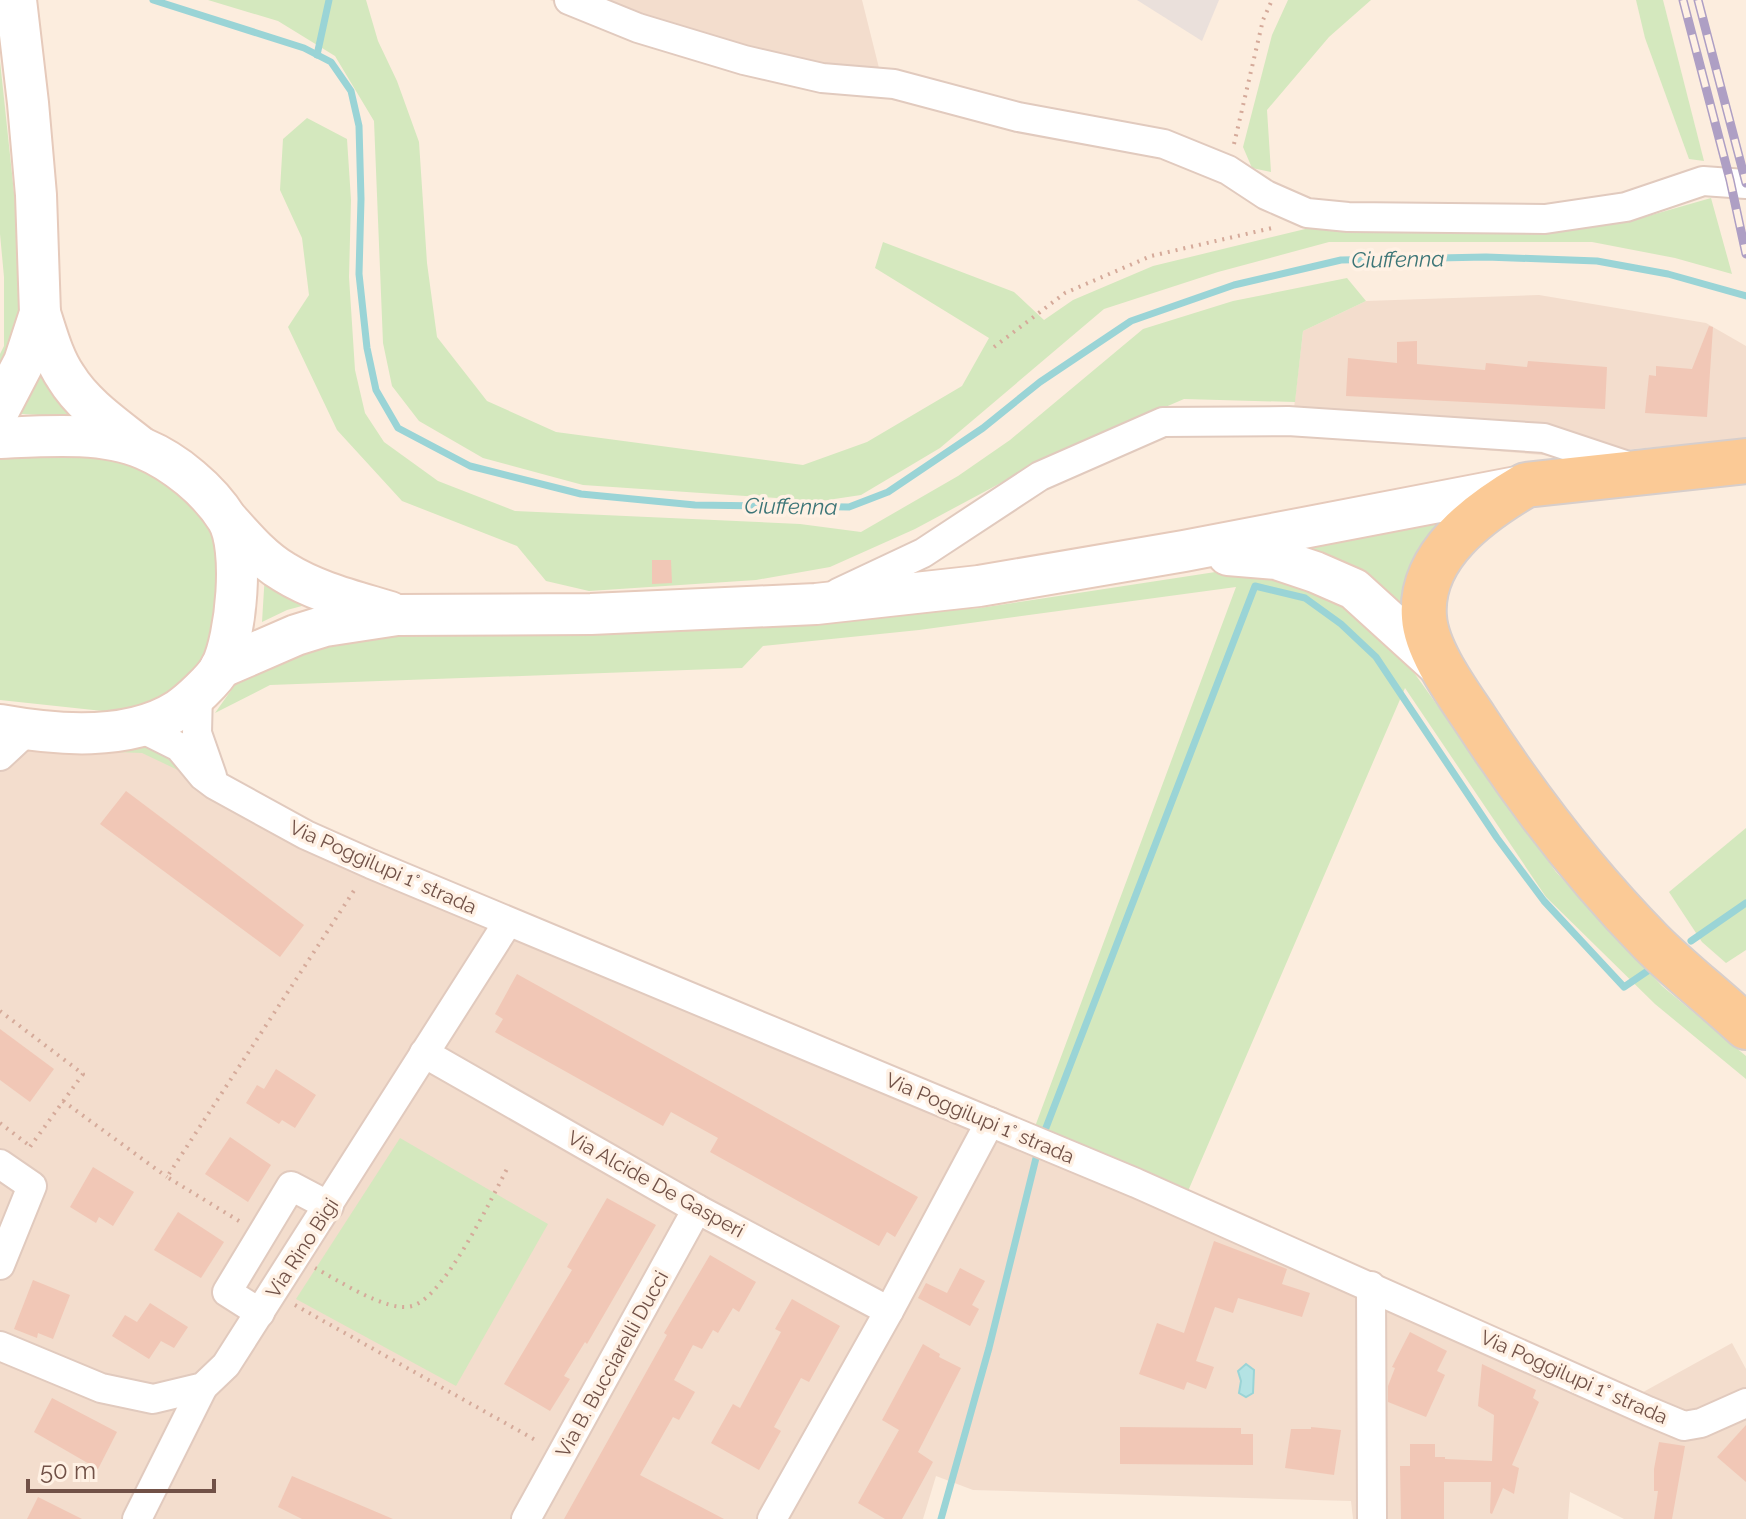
<svg xmlns="http://www.w3.org/2000/svg" width="1746" height="1519" viewBox="0 0 1746 1519" font-family="Raleway,sans-serif">
	<rect width="100%" height="100%" fill="#fcedde"/>
	<!-- residential -->
	<g fill="#f3ddcd">
		<polygon points="550,0 862,0 885,92 637,39"/>
		<polygon points="1539,295 1706,323 1746,346 1746,439 1555,456 1291,434 1303,331 1366,301"/>
		<polygon points="0,730 112,742 220,769 238,789 265,808 1636,1396 1732,1343 1746,1369 1746,1519 1624,1519 1570,1492 1568,1519 1353,1519 1351,1501 973,1490 936,1476 923,1519 0,1519"/>
	</g>
	<!-- industrial -->
	<polygon fill="#eae0db" points="1137,0 1219,0 1202,41"/>
	<!-- green -->
	<g fill="#d4e8be">
		<polygon points="208,0 366,0 378,41 397,81 419,142 427,263 437,337 487,401 556,432 803,465 867,442 962,386 989,338 875,268 883,242 1014,292 1044,320 1073,300 1153,266 1326,224 1462,232 1634,220 1711,198 1732,274 1675,258 1592,242 1329,242 1218,272 1104,309 940,448 861,495 821,501 583,485 483,458 419,421 392,386 383,343 374,121 335,56 278,21"/>
		<polygon points="1288,0 1371,0 1329,37 1267,110 1271,172 1252,168 1243,147 1272,35"/>
		<polygon points="1636,0 1663,0 1704,161 1689,159 1645,38"/>
		<polygon points="0,61 28,324 0,389 0,354 4,346 4,277 0,234"/>
		<polygon points="307,118 347,139 351,200 349,277 355,370 365,413 384,442 438,481 515,511 800,524 861,532 958,476 1010,440 1143,329 1233,301 1347,278 1366,301 1303,331 1295,402 1184,399 1049,457 915,529 830,567 756,580 589,591 546,581 517,546 402,501 337,430 288,327 309,295 302,238 280,190 283,139"/>
		<polygon points="43,351 88,418 7,413"/>
		<polygon points="0,453 137,459 167,476 223,542 217,631 199,668 153,702 112,712 0,700"/>
		<polygon points="1462,504 1402,614 1271,543"/>
		<polygon points="1235,569 1327,589 1376,628 1415,674 1556,872 1662,986 1746,1056 1746,1079 1655,1004 1546,897 1405,688 1185,1198 1033,1132 1236,587 919,630 763,646 742,668 270,685 215,713 244,672 351,635 817,619 980,608"/>
		<polygon points="265,573 313,603 287,610 262,622"/>
		<polygon points="141,741 163,746 182,772 142,753 115,752 114,745"/>
		<polygon points="1746,828 1746,950 1726,963 1702,942 1669,892"/>
		<polygon points="400,1138 548,1224 456,1386 296,1299"/>
	</g>
	<!-- water -->
	<polygon fill="#b4e3e4" stroke="#9ad4d6" stroke-width="2" points="1246,1364 1254,1370 1253,1393 1246,1397 1239,1393 1241,1381 1238,1371"/>
	<g fill="none" stroke-linecap="round" stroke-linejoin="round">
		<!-- stream -->
		<g stroke="#9ad4d6" stroke-width="7">
			<polyline points="153,0 304,48 331,62 351,91 359,126 361,199 359,274 367,348 376,390 398,428 470,466 581,494 695,505 849,507 888,492 983,428 1040,382 1131,321 1234,285 1341,260 1486,257 1597,261 1668,274 1746,296"/>
			<polyline points="317,55 329,0"/>
			<polyline points="1691,941 1746,903"/>
			<polyline points="1042,1138 1255,586 1305,598 1341,624 1376,657 1497,838 1544,901 1624,987 1649,970"/>
			<polyline points="941,1519 989,1348 1038,1150"/>
		</g>
	</g>
	<!-- building -->
	<g fill="#f1c7b6">
		<polygon points="1709,326 1713,327 1707,417 1645,413 1649,375 1656,376 1656,366 1692,369"/>
		<polygon points="1417,341 1417,364 1485,370 1486,363 1527,367 1528,361 1607,367 1605,409 1346,396 1348,358 1397,363 1397,342"/>
		<polygon points="652,560 671,560 672,583 652,584"/>
		<polygon points="126,791 304,925 280,957 100,824"/>
		<polygon points="517,974 918,1197 895,1237 887,1232 879,1246 710,1152 718,1138 680,1117 671,1112 663,1126 495,1032 503,1019 495,1014"/>
		<polygon points="0,1029 54,1069 30,1102 0,1080"/>
		<polygon points="276,1069 316,1095 295,1128 282,1120 279,1124 246,1103 257,1085 264,1089"/>
		<polygon points="230,1137 271,1165 248,1202 205,1174"/>
		<polygon points="93,1167 134,1192 113,1226 99,1217 96,1223 70,1207"/>
		<polygon points="607,1198 656,1225 587,1344 585,1342 564,1376 570,1379 550,1411 504,1384 572,1270 567,1267"/>
		<polygon points="178,1212 224,1242 201,1278 154,1250"/>
		<polygon points="1214,1241 1287,1269 1282,1284 1310,1293 1302,1317 1238,1298 1233,1313 1215,1307 1196,1361 1214,1367 1206,1389 1187,1382 1184,1390 1139,1374 1157,1323 1184,1333"/>
		<polygon points="710,1255 756,1282 739,1312 733,1308 718,1333 713,1330 702,1349 693,1345 674,1380 695,1392 679,1420 673,1417 640,1475 724,1519 564,1519 667,1335 664,1333"/>
		<polygon points="960,1268 985,1281 972,1305 979,1309 970,1326 918,1298 926,1283 947,1293"/>
		<polygon points="33,1280 70,1295 53,1339 38,1333 37,1338 14,1329"/>
		<polygon points="792,1299 840,1326 809,1382 801,1378 774,1427 781,1431 759,1470 711,1443 733,1404 740,1408 781,1332 775,1329"/>
		<polygon points="150,1303 188,1327 174,1348 161,1341 149,1359 112,1336 125,1315 137,1322"/>
		<polygon points="1410,1332 1447,1351 1437,1371 1445,1375 1426,1417 1388,1402 1388,1386 1395,1368 1392,1367"/>
		<polygon points="923,1344 940,1354 939,1357 961,1368 918,1452 933,1462 902,1519 885,1519 858,1503 899,1430 882,1420"/>
		<polygon points="1482,1364 1536,1390 1533,1398 1539,1402 1512,1465 1519,1468 1514,1494 1503,1488 1492,1514 1490,1513 1491,1482 1444,1482 1444,1519 1401,1519 1400,1466 1410,1466 1410,1444 1435,1444 1435,1457 1445,1457 1445,1459 1492,1461 1494,1415 1478,1406"/>
		<polygon points="52,1398 117,1432 98,1469 34,1432"/>
		<polygon points="1746,1425 1746,1482 1717,1457"/>
		<polygon points="1120,1427 1241,1428 1241,1434 1253,1434 1253,1465 1120,1464"/>
		<polygon points="1311,1427 1341,1430 1334,1475 1285,1468 1291,1429 1311,1429"/>
		<polygon points="1659,1442 1685,1446 1672,1519 1654,1519 1658,1491 1654,1491 1654,1469"/>
		<polygon points="292,1476 393,1519 302,1519 278,1507"/>
		<polygon points="38,1497 82,1519 27,1519"/>
	</g>
	<g fill="none" stroke-linecap="round" stroke-linejoin="round">
		<!-- street casing -->
		<g stroke="#e1cabe" stroke-width="32">
			<g id="street">
				<polyline points="569,0 638,28 744,60 822,78 894,84 1018,117 1164,144 1228,170 1266,195 1307,213 1348,217 1545,219 1626,207 1703,181 1746,184"/>
				<polyline points="838,593 923,553 1040,476 1163,422 1288,421 1544,438 1631,467"/>
				<polyline points="198,691 197,733 212,776"/>
				<polyline points="139,727 179,747 203,776 215,785 306,835 371,864 1136,1183 1648,1411 1684,1426 1701,1423 1746,1403"/>
				<polyline points="0,756 28,730"/>
				<polyline points="424,1053 697,1209 889,1311 772,1519"/>
				<polyline points="0,1164 32,1186 0,1265"/>
				<polyline points="1371,1286 1372,1519"/>
				<polyline points="889,1311 990,1122"/>
				<polyline points="260,1313 227,1292 291,1186 329,1206"/>
				<polyline points="0,1346 101,1388 153,1399 203,1387 226,1365 508,922"/>
				<polyline points="137,1519 203,1387"/>
				<polyline points="526,1519 697,1209"/>
			</g>
		</g>
		<!-- secondary casing -->
		<g stroke="#e6cabb" stroke-width="44">
			<g id="secondary">
				<path d="M 40,313 C 47,334 53,358 66,377 C 83,405 114,426 139,446"/>
				<polyline points="0,408 24,362 40,313 36,195 28,103 16,0"/>
				<path d="M 0,438 C 45,436 102,431 144,449 C 175,462 209,490 227,519 C 245,548 236,637 221,667 C 215,679 189,703 178,710 C 128,742 55,735 0,725"/>
				<path d="M 229,521 C 245,539 262,559 284,572 C 316,592 354,601 390,612"/>
				<polyline points="1228,555 1276,559 1315,572 1354,589 1442,669"/>
				<polyline points="220,668 296,635 325,626 397,615 591,614 816,604 979,586 1184,551 1522,486"/>
			</g>
		</g>
		<!-- primary casing -->
		<g stroke="#d7cecb" stroke-width="48">
			<path id="primary" d="M 1746,461 L 1526,485 C 1480,512 1419,555 1424,617 C 1426,650 1457,692 1475,719 C 1527,799 1584,874 1651,942 C 1681,972 1715,998 1746,1027"/>
		</g>
		<!-- path -->
		<g stroke="#d5aa9a" stroke-width="4" stroke-dasharray="2 6" stroke-linecap="butt">
			<polyline points="1234,144 1263,20 1272,0"/>
			<polyline points="994,347 1065,293 1151,256 1272,228"/>
			<polyline points="0,1011 83,1074 27,1151"/>
			<polyline points="63,1101 167,1177"/>
			<polyline points="0,1123 30,1146"/>
			<polyline points="239,1221 167,1177 357,886"/>
			<path d="M 315,1268 C 338,1280 387,1313 412,1306 C 445,1297 492,1197 509,1165"/>
			<polyline points="295,1305 539,1442"/>
		</g>
		<!-- street -->
		<use href="#street" stroke="#fff" stroke-width="28"/>
		<!-- secondary -->
		<use href="#secondary" stroke="#fff" stroke-width="40"/>
		<!-- primary -->
		<use href="#primary" stroke="#fbca96" stroke-width="44"/>
		<!-- rail casing -->
		<g stroke="#ae9fc4" stroke-width="9">
			<g id="rail">
				<polyline points="1683,0 1730,180 1746,254"/>
				<polyline points="1698,0 1746,183"/>
			</g>
		</g>
		<!-- rail -->
		<use href="#rail" stroke="#fff1e4" stroke-width="6" stroke-dasharray="18" stroke-linecap="butt"/>
	</g>
	<g text-anchor="middle" stroke-width="7" stroke-linejoin="round" paint-order="stroke">
		<!-- street labels -->
		<g font-size="20" fill="#715147" stroke="#fff1e4">
			<text transform="translate(383 867) rotate(24)" y="7">Via Poggilupi 1° strada</text>
			<text transform="translate(980 1118) rotate(23)" y="7">Via Poggilupi 1° strada</text>
			<text transform="translate(656 1184) rotate(29)" y="7">Via Alcide De Gasperi</text>
			<text transform="translate(302 1248) rotate(-57)" y="7">Via Rino Bigi</text>
			<text transform="translate(612 1364) rotate(-61)" y="7">Via B. Bucciarelli Ducci</text>
			<text transform="translate(1574 1377) rotate(24)" y="7">Via Poggilupi 1° strada</text>
		</g>
		<!-- water labels -->
		<g font-size="22" font-style="italic" fill="#3c7577" stroke="#fff1e4">
			<text transform="translate(1398 259) rotate(-1)" y="8">Ciuffenna</text>
			<text transform="translate(791 506) rotate(1)" y="8">Ciuffenna</text>
		</g>
	</g>
	<!-- scale -->
	<path d="M28 1479v12h186v-12" fill="none" stroke="#715147" stroke-width="4"/>
	<text x="40" y="1479" font-size="24" fill="#715147" stroke="#fff1e4" stroke-width="6" paint-order="stroke">50 m</text>
</svg>
